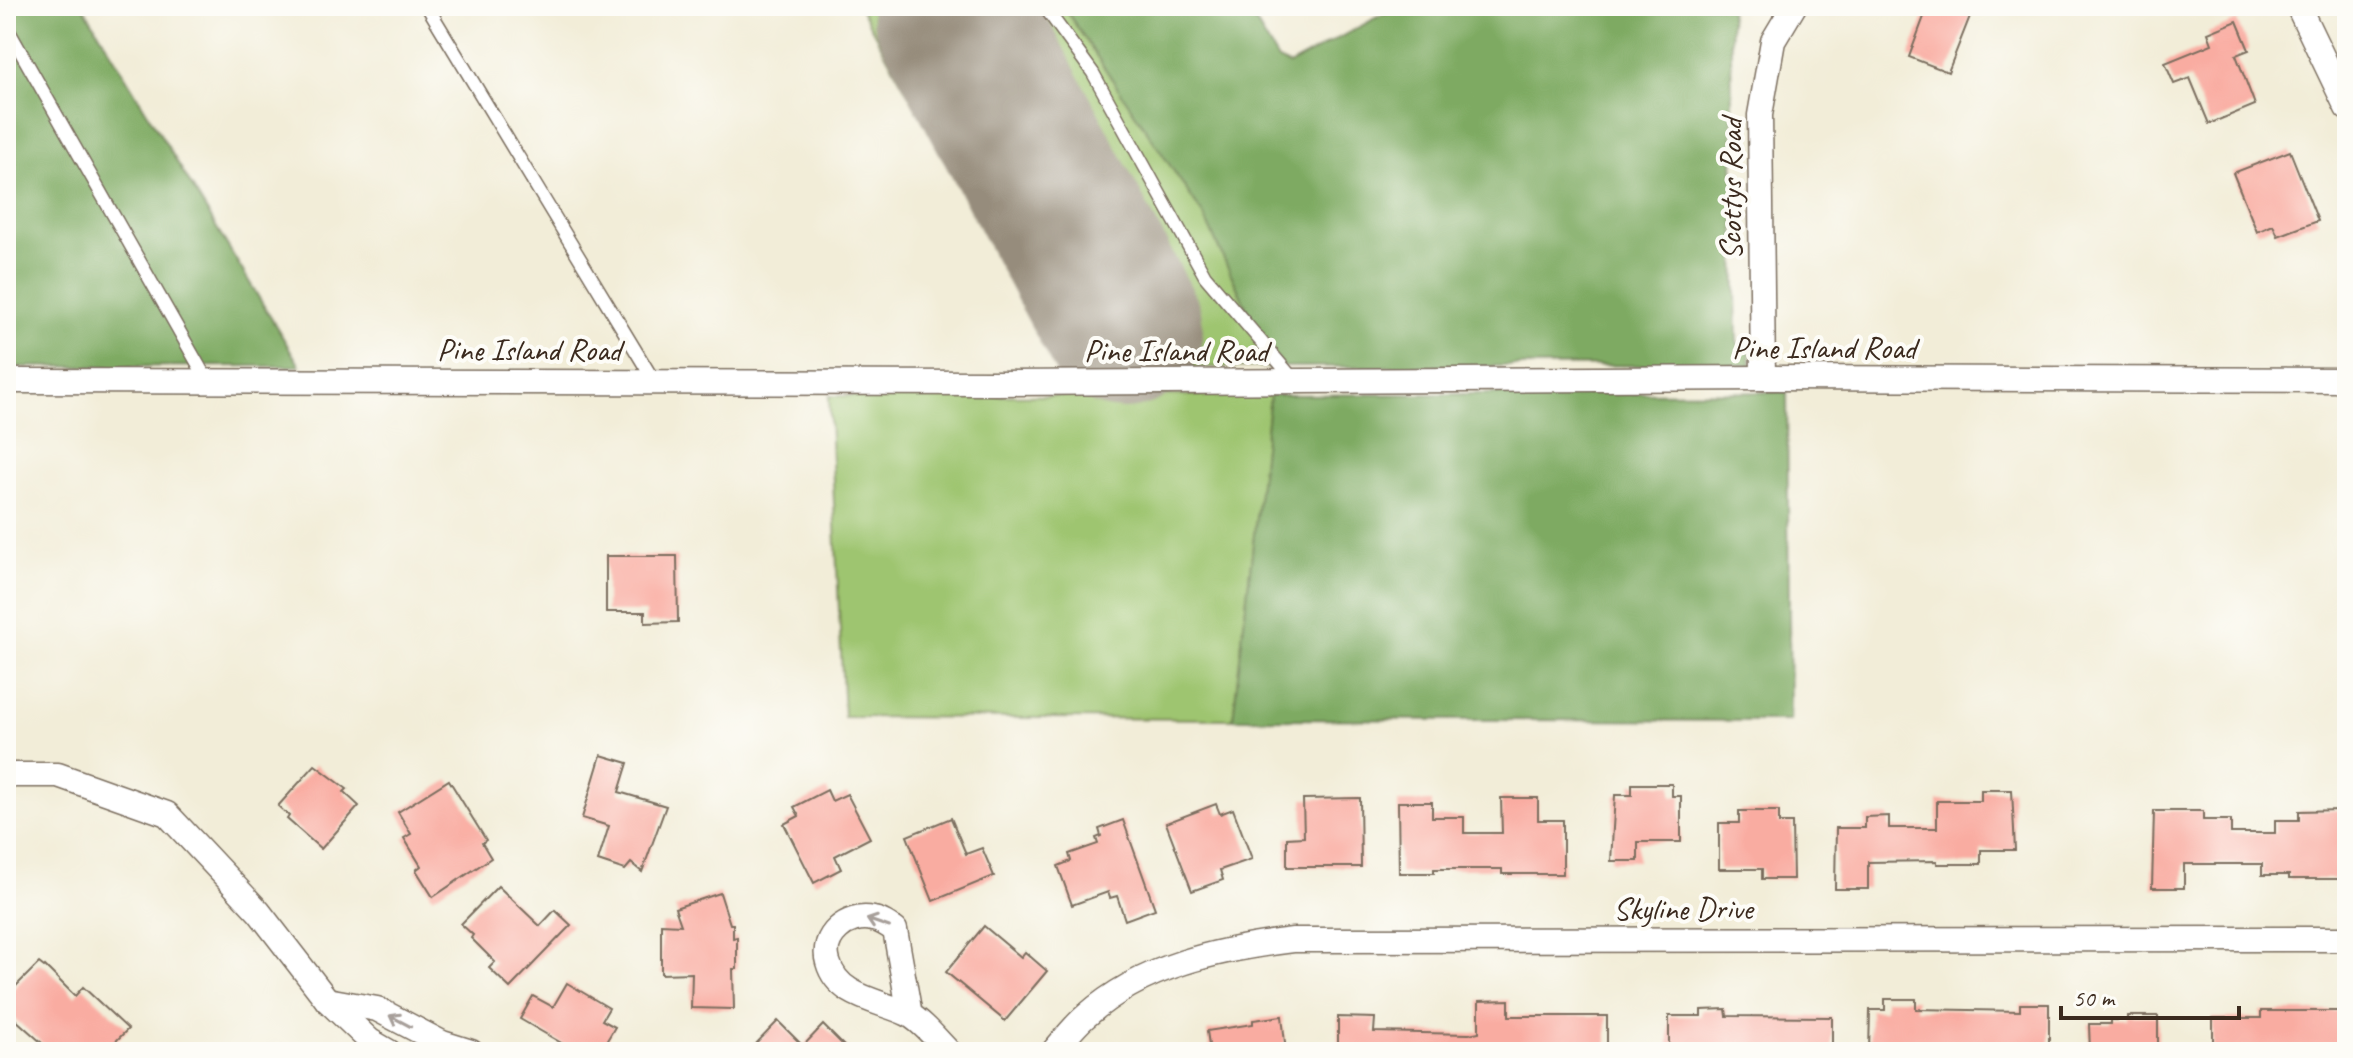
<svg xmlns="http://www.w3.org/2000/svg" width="2353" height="1058" viewBox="0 0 2353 1058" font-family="Caveat,sans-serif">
	<rect width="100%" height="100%" fill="#fdfcf7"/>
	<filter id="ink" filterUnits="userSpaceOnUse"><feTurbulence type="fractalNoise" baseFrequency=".0125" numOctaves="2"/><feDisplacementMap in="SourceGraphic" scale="16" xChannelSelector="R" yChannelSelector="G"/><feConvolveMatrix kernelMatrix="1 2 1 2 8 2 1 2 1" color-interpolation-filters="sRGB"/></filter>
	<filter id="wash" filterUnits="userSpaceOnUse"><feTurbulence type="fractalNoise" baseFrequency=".006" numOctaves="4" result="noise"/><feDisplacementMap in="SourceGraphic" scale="32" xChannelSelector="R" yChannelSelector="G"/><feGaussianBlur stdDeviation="1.8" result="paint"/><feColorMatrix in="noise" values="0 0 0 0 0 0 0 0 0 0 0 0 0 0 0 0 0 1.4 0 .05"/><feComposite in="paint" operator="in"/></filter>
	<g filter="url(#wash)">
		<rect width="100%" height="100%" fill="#f2edd8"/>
		<!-- green -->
		<g fill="#9ec570" stroke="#6c7847" stroke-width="2">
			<polygon points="859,6 1063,6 1204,216 1274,367 1062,368"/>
			<polygon points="1270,395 1233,719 844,717 829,396"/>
		</g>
		<!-- forest -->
		<g fill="#7eaa62" stroke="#5c6a40" stroke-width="2">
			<polygon points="6,6 83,6 300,366 6,367"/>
			<polygon points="1063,6 1246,6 1278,60 1289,65 1398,6 1730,6 1737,340 1741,350 1750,352 1751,365 1274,367 1204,216"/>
			<polygon points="1787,392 1790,721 1233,719 1270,395"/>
		</g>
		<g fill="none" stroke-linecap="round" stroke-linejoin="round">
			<!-- runway -->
			<polyline stroke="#968c7b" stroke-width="160" points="951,6 1123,329"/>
		</g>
		<g id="blocks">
			<!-- building -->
			<g fill="#f9aca1">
				<polygon points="1928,6 1974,6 1948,72 1909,57"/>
				<polygon points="2237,21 2249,50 2236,55 2255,105 2209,124 2190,78 2174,84 2165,63 2212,44 2208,33"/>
				<polygon points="2290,151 2318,221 2278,236 2273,225 2257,232 2233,173"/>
				<polygon points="606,556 677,556 678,622 645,623 645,612 606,612"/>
				<polygon points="601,755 628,763 619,792 666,806 642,872 631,863 625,870 598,861 609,826 582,818"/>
				<polygon points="315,765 347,789 344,792 359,806 321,849 287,819 289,816 278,806"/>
				<polygon points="449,780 486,840 482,843 491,858 433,897 416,870 421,866 404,838 411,834 398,812"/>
				<polygon points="1632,784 1672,784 1672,796 1681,796 1681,842 1638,842 1638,861 1611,861 1615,795 1632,795"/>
				<polygon points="827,790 832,801 847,794 870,838 835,856 841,869 814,883 784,824 799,816 794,807"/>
				<polygon points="1981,790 2012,790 2015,850 1981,850 1981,864 1937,864 1937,861 1868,862 1868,889 1835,889 1836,828 1865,828 1865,817 1889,816 1889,828 1937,828 1937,801 1981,801"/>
				<polygon points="1360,798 1361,867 1287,867 1287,838 1304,837 1303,799"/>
				<polygon points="1501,798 1538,798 1538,820 1563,820 1563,874 1502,874 1502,869 1434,869 1434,873 1399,873 1398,802 1432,802 1432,817 1464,817 1464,833 1502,833"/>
				<polygon points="1216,804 1220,814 1233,809 1252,859 1220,870 1223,880 1192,891 1166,823"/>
				<polygon points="2341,810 2342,879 2289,879 2289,875 2262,875 2262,864 2184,864 2184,888 2152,888 2154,811 2203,811 2203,820 2231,820 2231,833 2275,833 2275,820 2299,820 2299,811"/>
				<polygon points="1739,811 1779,811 1779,823 1792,823 1793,879 1762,879 1762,869 1719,869 1719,823 1739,823"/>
				<polygon points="951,818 966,854 982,848 994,876 933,901 907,836"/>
				<polygon points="1123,820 1155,909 1125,920 1117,896 1110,898 1108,892 1072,905 1058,866 1071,861 1069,854 1098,844 1096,838 1101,836 1099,829"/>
				<polygon points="498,886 540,926 555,910 571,925 510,988 489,968 495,962 471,938 473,935 461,924"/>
				<polygon points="720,893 730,924 733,924 733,938 737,937 737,969 733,969 734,1009 691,1008 692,973 661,974 661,924 681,925 675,908"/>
				<polygon points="984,926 1021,957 1025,952 1047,971 1005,1021 946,972"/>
				<polygon points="39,963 44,967 45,966 75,996 83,987 128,1029 105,1052 52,1052 6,1011 6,996"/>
				<polygon points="567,983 609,1008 602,1020 615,1027 600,1052 577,1052 520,1019 533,996 553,1007"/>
				<polygon points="1885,999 1916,999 1916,1009 2020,1011 2020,1004 2049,1004 2049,1052 1869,1052 1870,1010 1885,1010"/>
				<polygon points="1509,1000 1509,1016 1607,1016 1607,1052 1338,1052 1338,1017 1375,1018 1374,1032 1469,1034 1479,1032 1479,1001"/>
				<polygon points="1726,1009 1727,1016 1832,1017 1832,1052 1669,1052 1669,1016 1701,1016 1701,1010"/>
				<polygon points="2261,1011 2347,1011 2347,1052 2213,1052 2213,1018 2261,1018"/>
				<polygon points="1282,1016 1286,1052 1210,1052 1207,1031 1253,1024 1253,1020"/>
				<polygon points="2127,1016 2158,1016 2158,1052 2090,1052 2089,1024 2111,1024 2111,1020 2127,1020"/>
				<polygon points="778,1021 803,1046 823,1025 850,1052 748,1052"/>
			</g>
		</g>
	</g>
	<g filter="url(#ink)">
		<use href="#blocks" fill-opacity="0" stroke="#7b6e5f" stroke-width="2"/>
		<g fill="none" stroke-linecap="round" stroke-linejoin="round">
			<!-- lane casing -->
			<g stroke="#7b6e5f" stroke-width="15">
				<g id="lane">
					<polyline points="427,6 654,381"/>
					<polyline points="1044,6 1093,73 1205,276 1295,381"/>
					<polyline points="6,26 207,380"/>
				</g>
			</g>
			<!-- street casing -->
			<g stroke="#7b6e5f" stroke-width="27">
				<g id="street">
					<polyline points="2298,6 2347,108"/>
					<polyline points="1763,378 1760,115 1773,41 1794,6"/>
					<polyline points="6,381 996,383 1763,378 2347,380"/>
					<polyline points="6,775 58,775 167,814 259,912 327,1000 370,1041 389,1052"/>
					<polyline points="327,1000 377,1009 442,1043 471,1052"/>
					<path d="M 910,1015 L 895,930 C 888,925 881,920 873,919 C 848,913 820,936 828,962 C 838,998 879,1000 908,1014 C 923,1022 937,1040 949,1052"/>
					<path d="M 1053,1052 C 1064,1040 1074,1026 1086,1016 C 1143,965 1220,949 1293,940 L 2347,939"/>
				</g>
			</g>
			<!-- lane -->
			<use href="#lane" stroke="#fff" stroke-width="12"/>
			<!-- street -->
			<use href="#street" stroke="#fff" stroke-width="24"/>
		</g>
		<!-- one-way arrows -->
		<defs><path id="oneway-shaft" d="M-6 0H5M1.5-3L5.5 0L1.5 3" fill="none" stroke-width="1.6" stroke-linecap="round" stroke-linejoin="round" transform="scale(2)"/></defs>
		<g stroke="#a79f9a">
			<use href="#oneway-shaft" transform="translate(878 923) rotate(-161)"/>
			<use href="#oneway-shaft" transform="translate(400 1021) rotate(-152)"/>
		</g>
	</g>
	<g text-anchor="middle" stroke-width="8" stroke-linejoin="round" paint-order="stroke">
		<!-- street labels -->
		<g font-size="32" fill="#3b2a1e" stroke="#fdfcf7">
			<text transform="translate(1730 189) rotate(-90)" y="11">Scottys Road</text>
			<text x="1824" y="358">Pine Island Road</text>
			<text x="529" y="360">Pine Island Road</text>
			<text x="1176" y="361">Pine Island Road</text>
			<text x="1683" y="919">Skyline Drive</text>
		</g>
	</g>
	<!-- margin -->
	<rect width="2353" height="1058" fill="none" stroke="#fdfcf7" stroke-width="32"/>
	<!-- scale -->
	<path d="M2061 1006v12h178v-12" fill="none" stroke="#3b2a1e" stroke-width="4"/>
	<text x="2073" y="1006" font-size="24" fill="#3b2a1e" stroke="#fdfcf7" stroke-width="6" paint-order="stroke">50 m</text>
</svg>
